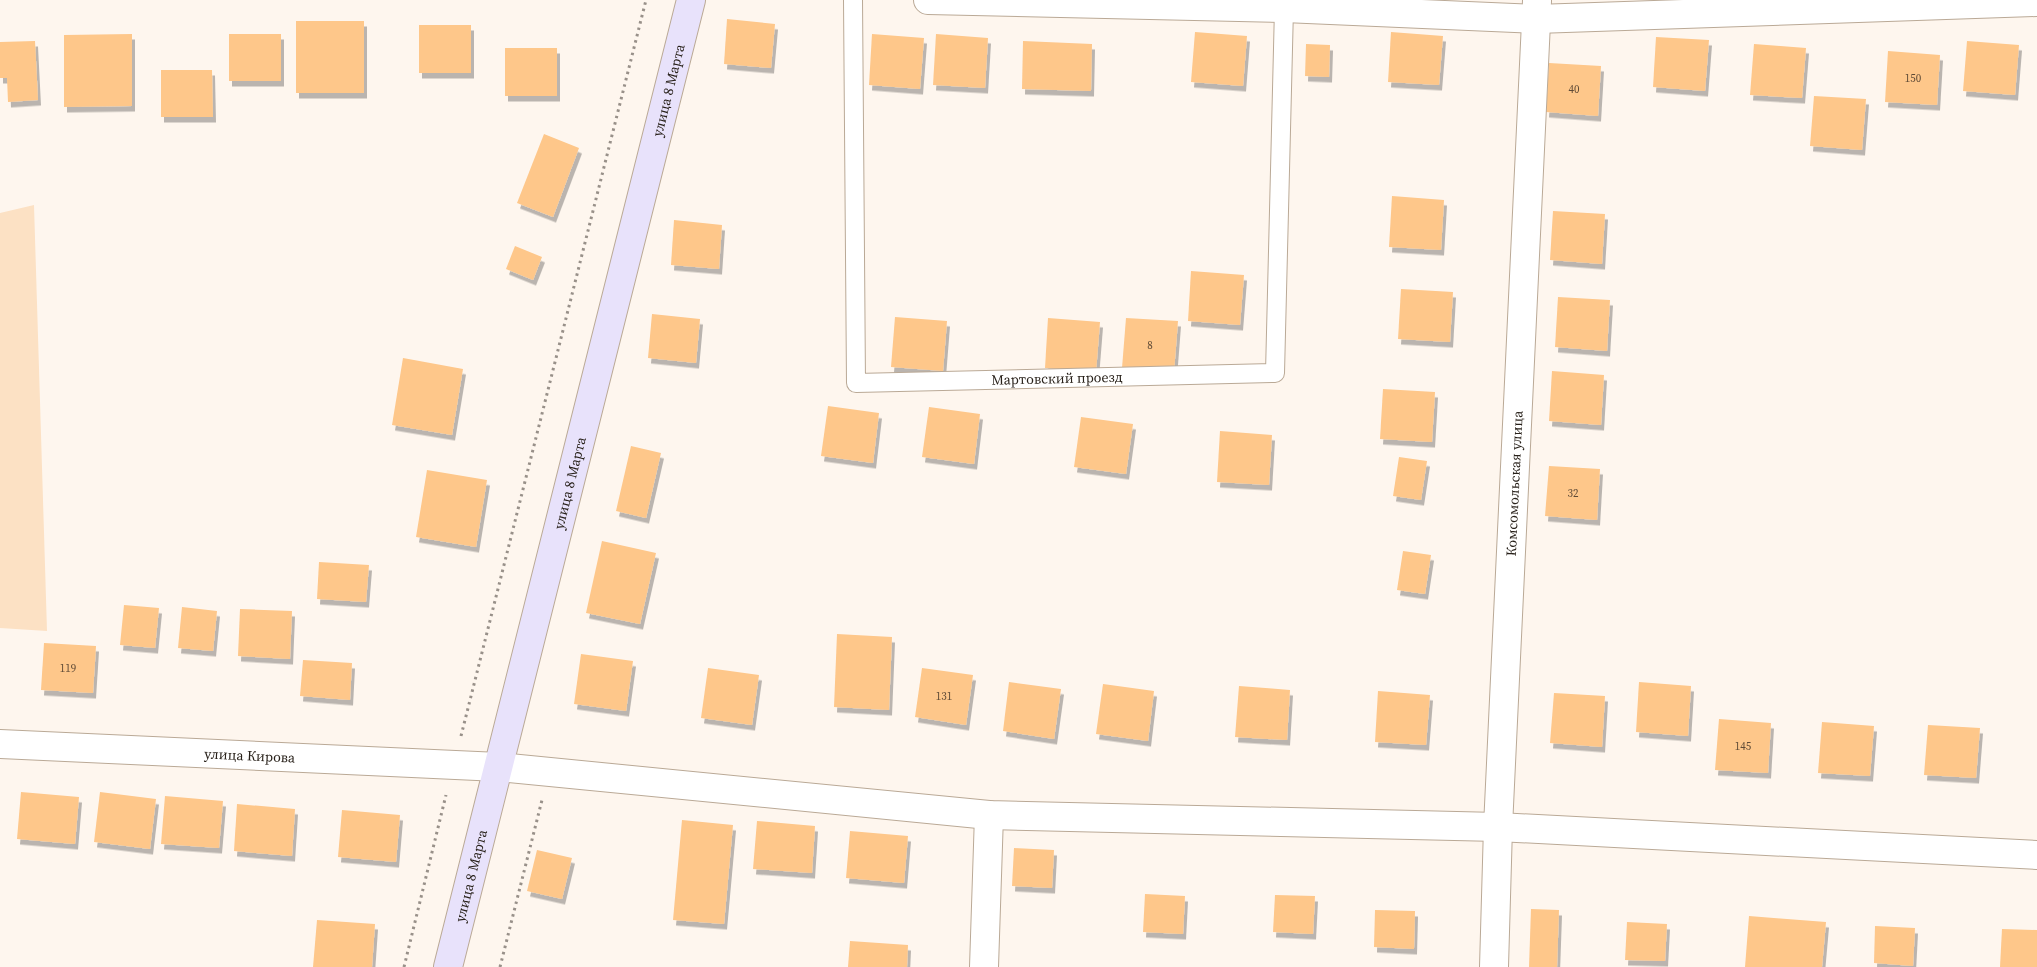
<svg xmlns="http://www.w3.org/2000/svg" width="2037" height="967" viewBox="0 0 2037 967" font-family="'Source Serif 4',serif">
	<defs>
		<filter id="shadow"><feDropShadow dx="3" dy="5.5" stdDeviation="0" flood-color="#0004"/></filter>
	</defs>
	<rect width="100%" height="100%" fill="#fef6ee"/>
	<!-- green -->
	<polygon fill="#fce1c4" points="34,205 47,631 0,628 0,213"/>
	<!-- building -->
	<g fill="#fec78a" filter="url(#shadow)">
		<polygon points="727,19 775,24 771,68 724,64"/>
		<rect x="296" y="21" width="68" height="72"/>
		<rect x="419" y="25" width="52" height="48"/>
		<polygon points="1195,32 1247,36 1243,86 1191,82"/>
		<polygon points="1391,32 1443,36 1439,85 1388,82"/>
		<polygon points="132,34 132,106 64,107 64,35"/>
		<rect x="229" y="34" width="52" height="47"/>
		<polygon points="872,34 924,38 920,89 869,85"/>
		<polygon points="936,34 988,38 985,88 933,85"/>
		<polygon points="1656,37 1709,40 1705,91 1653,87"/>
		<polygon points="35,41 38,100 8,102 7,78 0,78 0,42"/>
		<polygon points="1023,41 1092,44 1091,91 1022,89"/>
		<polygon points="1967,41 2019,45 2015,95 1963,91"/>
		<polygon points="1306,44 1330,45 1329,77 1305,76"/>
		<polygon points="1754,44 1806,48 1802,98 1750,95"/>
		<rect x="505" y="48" width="52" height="48"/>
		<polygon points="1888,51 1940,55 1937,105 1885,102"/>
		<polygon points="1549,63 1601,66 1598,116 1546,112"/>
		<polygon points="161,70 212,70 213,117 161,117"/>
		<polygon points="1814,96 1866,99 1862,150 1810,146"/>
		<polygon points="544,134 579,148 553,217 517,203"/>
		<polygon points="1392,196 1444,200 1441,250 1389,247"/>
		<polygon points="1553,211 1605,214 1602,264 1550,260"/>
		<polygon points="674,220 722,225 719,269 671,265"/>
		<polygon points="515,246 542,257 533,280 506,269"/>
		<polygon points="1191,271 1244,275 1240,325 1188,321"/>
		<polygon points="1401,289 1453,292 1450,342 1398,339"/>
		<polygon points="1558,297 1610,300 1607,351 1555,347"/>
		<polygon points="652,314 700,319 696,363 648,358"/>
		<polygon points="895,317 947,321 943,371 891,367"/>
		<polygon points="1048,318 1100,322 1096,372 1045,368"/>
		<polygon points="1126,318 1178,321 1174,372 1122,368"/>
		<polygon points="403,358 463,369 452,435 392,425"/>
		<polygon points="1552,371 1604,375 1601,425 1549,421"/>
		<polygon points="1383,389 1435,392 1432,442 1380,439"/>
		<polygon points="828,406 879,413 873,463 821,456"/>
		<polygon points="929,407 980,414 974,464 922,457"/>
		<polygon points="1081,417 1133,424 1126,474 1074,467"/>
		<polygon points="1220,431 1272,435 1269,485 1217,482"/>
		<polygon points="631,446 661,453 646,518 616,511"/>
		<polygon points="1399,457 1427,461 1421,500 1393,496"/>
		<polygon points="1549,466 1600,469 1597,520 1545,516"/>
		<polygon points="427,470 487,480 476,547 416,537"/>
		<polygon points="602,541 656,553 640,624 586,613"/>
		<polygon points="1403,551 1431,555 1425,594 1397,590"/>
		<polygon points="319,562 369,565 366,602 317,599"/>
		<polygon points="124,605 159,608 155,648 120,645"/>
		<polygon points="182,607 217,611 213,651 178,648"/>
		<polygon points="240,609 292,611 290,659 238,656"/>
		<polygon points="837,634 892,637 889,710 834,707"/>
		<polygon points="44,643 96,646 93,693 41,690"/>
		<polygon points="581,654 633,661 626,711 574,704"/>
		<polygon points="303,660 352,663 350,700 300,696"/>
		<polygon points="708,668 759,675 752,725 701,718"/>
		<polygon points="922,668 973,675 966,725 915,717"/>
		<polygon points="1009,682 1061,689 1054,739 1003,731"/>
		<polygon points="1639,682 1691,686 1688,736 1636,732"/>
		<polygon points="1103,684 1154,691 1148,741 1096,734"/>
		<polygon points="1239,686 1290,690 1287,740 1235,737"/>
		<polygon points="1378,691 1430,695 1426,745 1375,742"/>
		<polygon points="1554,693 1605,696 1602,747 1550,743"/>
		<polygon points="1719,719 1771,723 1768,773 1715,770"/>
		<polygon points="1822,722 1874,726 1870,776 1818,773"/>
		<polygon points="1928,725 1980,728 1976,778 1924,775"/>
		<polygon points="21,792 79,797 75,844 17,839"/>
		<polygon points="100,792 156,799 150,849 94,842"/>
		<polygon points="165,796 223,801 219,848 161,844"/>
		<polygon points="237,804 295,809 292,856 234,851"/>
		<polygon points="342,810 400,815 396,862 338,857"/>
		<polygon points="682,820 733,825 724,924 673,920"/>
		<polygon points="757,821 815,826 812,873 753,869"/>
		<polygon points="850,831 908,836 904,883 846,878"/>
		<polygon points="1014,848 1054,850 1052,888 1012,886"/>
		<polygon points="537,850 572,858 562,899 527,891"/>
		<polygon points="1145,894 1185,896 1183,934 1143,932"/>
		<polygon points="1275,895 1315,896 1313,934 1273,932"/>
		<polygon points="1531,909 1559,910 1557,967 1529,967"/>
		<polygon points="1375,910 1415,911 1414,949 1374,947"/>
		<polygon points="1749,916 1826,922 1822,967 1745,967"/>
		<polygon points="317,920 375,924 372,967 313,967"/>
		<polygon points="1627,922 1667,924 1665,961 1625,960"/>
		<polygon points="1875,926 1915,928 1913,966 1874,963"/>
		<polygon points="2002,929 2037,930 2037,967 2000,967"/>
		<polygon points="850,941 908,945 907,967 848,967"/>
	</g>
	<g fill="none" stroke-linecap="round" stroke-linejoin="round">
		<!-- service casing -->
		<g stroke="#baa996" stroke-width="20">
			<g id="service">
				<path id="s1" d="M 853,0 L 856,383 L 1275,373 L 1284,8"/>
			</g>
		</g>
		<!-- minor casing -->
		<g stroke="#baa996" stroke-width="30">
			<g id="minor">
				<polyline points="928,0 1284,8 1536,19 2037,2"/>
				<path id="s2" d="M 0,744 L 499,767 L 989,815 L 1498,827 L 2037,855"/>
				<polyline points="984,967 989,815"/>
				<path id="s3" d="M 1494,967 L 1498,827 L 1537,1"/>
			</g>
		</g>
		<!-- secondary casing -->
		<g stroke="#baa996" stroke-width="30">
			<g id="secondary">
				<path id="s4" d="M 448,967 L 691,0"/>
			</g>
		</g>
		<!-- path -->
		<g stroke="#989089" stroke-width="3" stroke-dasharray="2.5 4" stroke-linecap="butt">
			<polyline points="461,736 646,0"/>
			<polyline points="404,967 446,795"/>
			<polyline points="500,967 542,800"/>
		</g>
		<!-- service -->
		<use href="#service" stroke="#fff" stroke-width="18"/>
		<!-- minor -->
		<use href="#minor" stroke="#fff" stroke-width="28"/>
		<!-- secondary -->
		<use href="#secondary" stroke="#e8e2fb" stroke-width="28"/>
	</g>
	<g text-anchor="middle" stroke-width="4" stroke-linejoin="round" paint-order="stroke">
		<!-- number labels -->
		<g font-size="11" fill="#5e4a36">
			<text x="1913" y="82">150</text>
			<text x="1574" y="93">40</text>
			<text x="1150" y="349">8</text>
			<text x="1573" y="497">32</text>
			<text x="68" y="672">119</text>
			<text x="944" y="700">131</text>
			<text x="1743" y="750">145</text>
		</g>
		<!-- street labels -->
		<g font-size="14" fill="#28211a" stroke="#fef6ee">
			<text dy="5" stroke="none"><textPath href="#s4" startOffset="904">улица 8 Марта</textPath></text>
			<text dy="5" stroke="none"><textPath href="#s1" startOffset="584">Мартовский проезд</textPath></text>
			<text dy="5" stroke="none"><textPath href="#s3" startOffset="484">Комсомольская улица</textPath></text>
			<text dy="5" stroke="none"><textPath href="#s4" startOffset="499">улица 8 Марта</textPath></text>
			<text dy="5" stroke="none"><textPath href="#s2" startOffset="250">улица Кирова</textPath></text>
			<text dy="5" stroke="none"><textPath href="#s4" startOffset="94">улица 8 Марта</textPath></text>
		</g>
	</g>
</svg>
